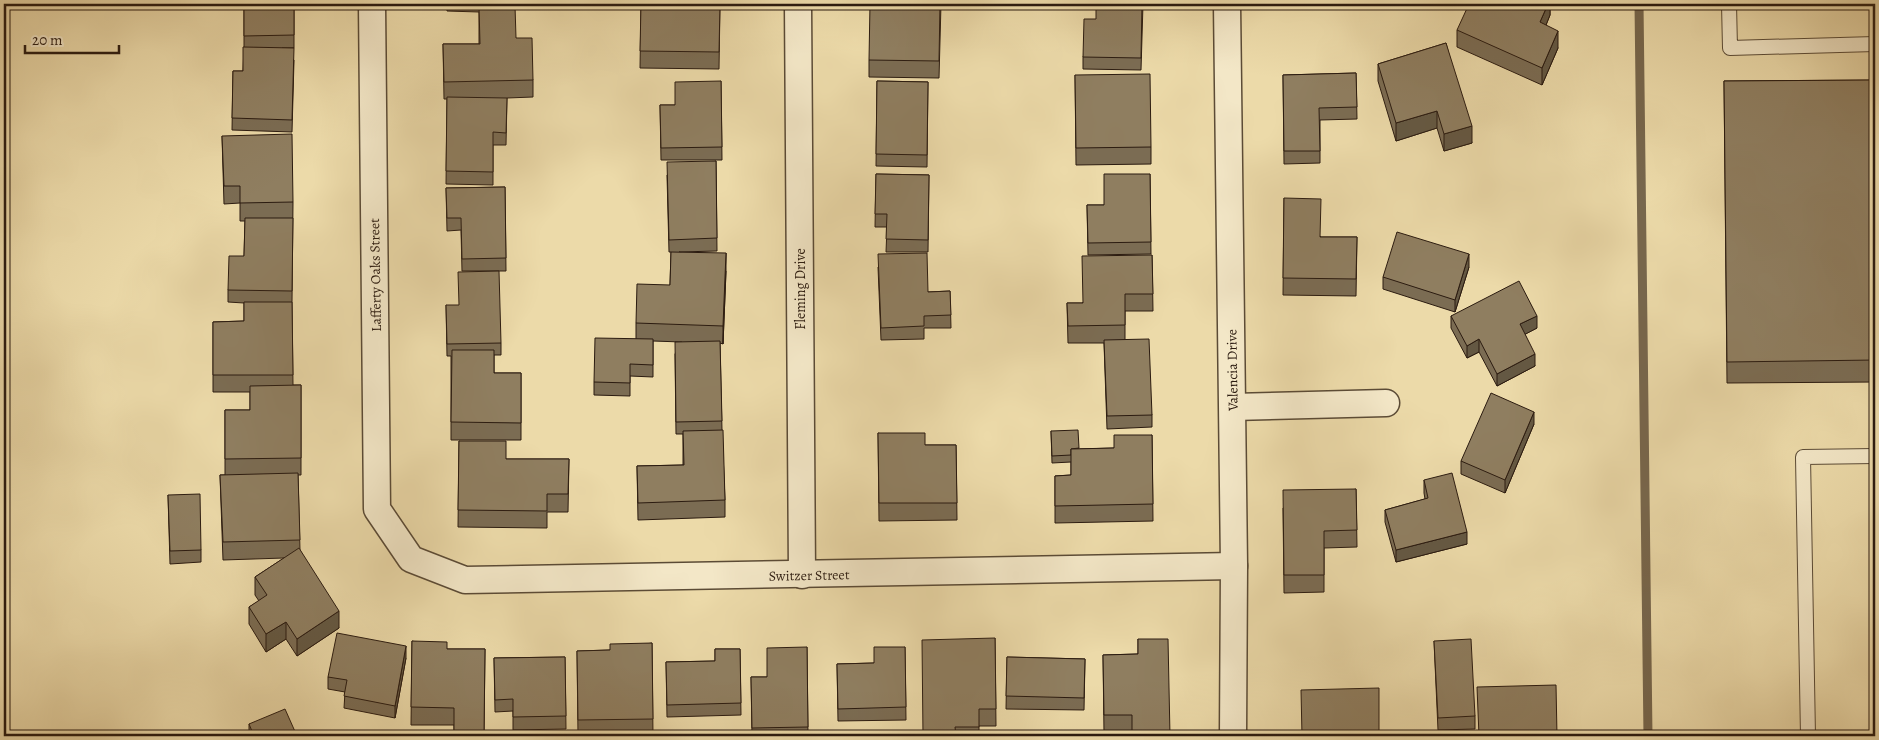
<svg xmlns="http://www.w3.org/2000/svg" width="1879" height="740" viewBox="0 0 1879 740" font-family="Alegreya,serif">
	<rect width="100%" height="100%" fill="#ecdaa9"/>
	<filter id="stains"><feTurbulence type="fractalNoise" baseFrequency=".004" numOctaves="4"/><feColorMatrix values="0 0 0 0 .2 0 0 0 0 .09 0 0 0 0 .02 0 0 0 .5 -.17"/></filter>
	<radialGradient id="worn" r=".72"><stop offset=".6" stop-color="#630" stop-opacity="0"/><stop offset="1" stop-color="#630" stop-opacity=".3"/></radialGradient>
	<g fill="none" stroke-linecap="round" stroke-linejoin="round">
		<!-- stream -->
		<polyline stroke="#77674d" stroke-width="9" points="1639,4 1648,736"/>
		<!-- service casing -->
		<g stroke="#5b4b36" stroke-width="16">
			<g id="service">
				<polyline points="1729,4 1730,48 1875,44"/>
				<polyline points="1808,736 1803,457 1875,456"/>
			</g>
		</g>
		<!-- minor casing -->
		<g stroke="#5b4b36" stroke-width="29">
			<g id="minor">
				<polyline points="372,4 377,509 411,559 465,580 1234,566"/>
				<polyline points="798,4 802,575"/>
				<polyline points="1227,4 1234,566 1233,736"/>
				<polyline points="1233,407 1386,403"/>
			</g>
		</g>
		<!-- service -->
		<use href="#service" stroke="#f3e7c7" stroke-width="14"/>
		<!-- minor -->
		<use href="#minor" stroke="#f3e7c7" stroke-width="26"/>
	</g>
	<!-- wall -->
	<g fill="#7b6c53" stroke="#2b1b10">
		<polygon points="244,4 294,4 294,48 282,48 294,60 292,132 232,130 233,71 243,71 244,47"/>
		<polygon points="447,4 494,4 494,7 516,38 533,80 533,97 507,98 506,145 493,145 493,185 446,184 447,99 444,99 443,44 479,44 479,12 447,11"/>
		<polygon points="641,4 720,4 719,69 640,68"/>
		<polygon points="941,4 939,78 869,77 869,60"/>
		<polygon points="1143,4 1141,70 1083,69 1083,57 1096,19"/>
		<polygon points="1550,4 1550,15 1546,25 1558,48 1542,85 1457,47 1457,30"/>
		<polygon points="1446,43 1472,143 1444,151 1437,128 1396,141 1378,81 1378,64"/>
		<polygon points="1356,73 1357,119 1320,120 1320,163 1284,164 1283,75"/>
		<polygon points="1075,75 1151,147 1151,164 1076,165"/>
		<polygon points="1875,80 1875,382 1727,383 1724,81"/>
		<polygon points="721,81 722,160 661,160 660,105 675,105"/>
		<polygon points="877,81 928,82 927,167 876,166"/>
		<polygon points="222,136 293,202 292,303 293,385 301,385 301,475 298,475 300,550 339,628 297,656 286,639 266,652 249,624 249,607 259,601 255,595 255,577 284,558 223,560 220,475 225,475 225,410 250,410 250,392 213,392 213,322 244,321 244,303 228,302 228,290 244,256 245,221 240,221 240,203 224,204"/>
		<polygon points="716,161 717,251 679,252 726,271 723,344 720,343 722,430 725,500 725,517 638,520 637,466 683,465 683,434 676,434 675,354 682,342 653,341 653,377 630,376 630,396 594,395 594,382 636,339 636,323 670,285 671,252 669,252 667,175"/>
		<polygon points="876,174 929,175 928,252 886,252 887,227 875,227"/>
		<polygon points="1150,174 1151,254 1088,255 1087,205 1104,205"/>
		<polygon points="505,187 506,271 462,271 461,230 447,231 446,188"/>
		<polygon points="1284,198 1321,237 1357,237 1356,296 1283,295"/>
		<polygon points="1152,255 1153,311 1125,311 1125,339 1152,415 1152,427 1107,429 1104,343 1068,343 1067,303 1082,303"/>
		<polygon points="878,267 928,292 950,291 951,328 924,328 924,339 881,340"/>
		<polygon points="1469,267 1455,312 1383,289 1383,277"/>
		<polygon points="446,305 501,343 501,355 494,355 494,373 521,373 521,440 451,440 451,356 447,356"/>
		<polygon points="1451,316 1537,328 1525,334 1535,366 1497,386 1479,352 1467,358 1451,328"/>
		<polygon points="1534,424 1505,493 1461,474 1461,461"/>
		<polygon points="1051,431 1079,449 1114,448 1152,435 1153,521 1055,523 1055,476 1071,475 1071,462 1052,463"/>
		<polygon points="878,433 925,445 956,445 957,520 879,521"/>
		<polygon points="459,441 506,459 569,459 568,512 547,512 547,528 458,527"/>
		<polygon points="1424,480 1467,544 1396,562 1385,522 1385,510 1425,499 1424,493"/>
		<polygon points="1356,489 1357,547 1324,548 1324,592 1284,593 1283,508"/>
		<polygon points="168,495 201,550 201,562 170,564"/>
		<polygon points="995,638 996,726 979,726 979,736 923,736"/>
		<polygon points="1138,639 1170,736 1132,736 1132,732 1104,733 1103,655 1138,654"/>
		<polygon points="412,641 447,649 485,649 484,736 454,736 454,725 411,725"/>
		<polygon points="1434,641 1475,716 1475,729 1438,730"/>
		<polygon points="652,643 653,736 578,736 577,651 610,650"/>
		<polygon points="807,647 808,736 752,736 751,677 767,677"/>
		<polygon points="905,647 906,720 838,721 837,664 874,663"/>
		<polygon points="715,649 740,649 741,715 667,717 666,662 715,661"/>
		<polygon points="565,657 566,729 513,730 513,711 495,712 494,658"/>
		<polygon points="1007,657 1085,659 1084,710 1006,709"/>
		<polygon points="406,658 395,718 344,708 345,692 328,689 328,677"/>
		<polygon points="249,724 297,736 249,736"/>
	</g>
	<!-- shaded-wall -->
	<g fill="#645843" stroke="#2b1b10">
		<polygon points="1548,4 1550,4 1550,15 1540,40 1540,22"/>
		<polygon points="1558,31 1558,48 1542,85 1542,68"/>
		<polygon points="1437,111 1437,128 1396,141 1396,123"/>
		<polygon points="1472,126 1472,143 1444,151 1444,134"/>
		<polygon points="726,253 726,271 723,344 723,326"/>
		<polygon points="1469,254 1469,267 1455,312 1455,300"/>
		<polygon points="1537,316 1537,328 1520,337 1520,324"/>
		<polygon points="1479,339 1479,352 1467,358 1467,346"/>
		<polygon points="1535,354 1535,366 1497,386 1497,374"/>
		<polygon points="1534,412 1534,424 1505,493 1505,480"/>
		<polygon points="1467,532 1467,544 1396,562 1396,550"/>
		<polygon points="339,611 339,628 297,656 297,639"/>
		<polygon points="286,622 286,639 266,652 266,634"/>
		<polygon points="406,646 406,658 395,718 395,706"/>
	</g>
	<!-- building -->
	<g fill="#8f7e60" stroke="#2b1b10">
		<polygon points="244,4 294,4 294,35 244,36"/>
		<polygon points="641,4 720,4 719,52 640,51"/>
		<polygon points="870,4 940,4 939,61 869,60"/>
		<polygon points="1096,4 1142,4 1141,58 1083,57 1084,19 1096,19"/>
		<polygon points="1469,4 1548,4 1540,22 1558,31 1542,68 1457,30"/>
		<polygon points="515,6 516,38 532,38 533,80 444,82 443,44 480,44 479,7"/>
		<polygon points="1446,43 1472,126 1444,134 1437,111 1396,123 1378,64"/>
		<polygon points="243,47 294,48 292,120 232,118 233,71 243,71"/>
		<polygon points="1356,73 1357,107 1319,108 1320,151 1284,151 1283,75"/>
		<polygon points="1150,74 1151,147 1076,148 1075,75"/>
		<polygon points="1875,80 1875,360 1727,362 1724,81"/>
		<polygon points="721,81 722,147 661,148 660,105 675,105 675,82"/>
		<polygon points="877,81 928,82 927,155 876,154"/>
		<polygon points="447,97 507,98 506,133 493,132 493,172 446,171"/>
		<polygon points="292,134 293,202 240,203 240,186 224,186 222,136"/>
		<polygon points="716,161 717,238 669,240 667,162"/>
		<polygon points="876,174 929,175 928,240 886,239 887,214 875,214"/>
		<polygon points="1104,174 1150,174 1151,242 1088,243 1087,205 1104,205"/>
		<polygon points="505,187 506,258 462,259 461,218 447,218 446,188"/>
		<polygon points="1284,198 1321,199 1320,237 1357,237 1356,279 1283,278"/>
		<polygon points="245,218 293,218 292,291 228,290 229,256 244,256"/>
		<polygon points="1397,232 1469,254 1455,300 1383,277"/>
		<polygon points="671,252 726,253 723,326 636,323 637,284 670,285"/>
		<polygon points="927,253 928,292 950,291 951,315 924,316 924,326 881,328 878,254"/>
		<polygon points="1152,255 1153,294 1125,294 1125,325 1068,326 1067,303 1083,303 1082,256"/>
		<polygon points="499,271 501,343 447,344 446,305 459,305 458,272"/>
		<polygon points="1519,281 1537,316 1520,324 1535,354 1497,374 1479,339 1467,346 1451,316"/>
		<polygon points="244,302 292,302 293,375 213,375 213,322 244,321"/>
		<polygon points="595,338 653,339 653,365 630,364 630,383 594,382"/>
		<polygon points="1149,339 1152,415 1107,416 1104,340"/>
		<polygon points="720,341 722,421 676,422 675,342"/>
		<polygon points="452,350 494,350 494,373 521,373 521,423 451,422"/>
		<polygon points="301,385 301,458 225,459 225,410 250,410 250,386"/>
		<polygon points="1491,393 1534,412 1505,480 1461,461"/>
		<polygon points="723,430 725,500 638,503 637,466 684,465 683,431"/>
		<polygon points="1078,430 1079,448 1071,449 1071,455 1052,456 1051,431"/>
		<polygon points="878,433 925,433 925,445 956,445 957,503 879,503"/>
		<polygon points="1114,435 1152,435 1153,504 1055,506 1055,476 1071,475 1071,449 1114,448"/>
		<polygon points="459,441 506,441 506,459 569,459 568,494 547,494 547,511 458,510"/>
		<polygon points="298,473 300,540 223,542 220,475"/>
		<polygon points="1452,473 1467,532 1396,550 1385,510 1428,498 1424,480"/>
		<polygon points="1356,489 1357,530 1324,531 1324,575 1284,575 1283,490"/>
		<polygon points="200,494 201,550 170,551 168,495"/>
		<polygon points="299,548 339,611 297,639 286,622 266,634 249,607 267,595 255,577"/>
		<polygon points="337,633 406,646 395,706 344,696 347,680 328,677"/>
		<polygon points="995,638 996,709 979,709 979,727 955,727 956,736 923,736 922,640"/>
		<polygon points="1138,639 1168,639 1170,736 1132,736 1132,715 1104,715 1103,655 1138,654"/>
		<polygon points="1471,639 1475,716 1438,718 1434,641"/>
		<polygon points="412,641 447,642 447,649 485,649 484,733 454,733 454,708 411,707"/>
		<polygon points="652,643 653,719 578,720 577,651 610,650 610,644"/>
		<polygon points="807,647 808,727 752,728 751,677 767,677 767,648"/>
		<polygon points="874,647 905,647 906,707 838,709 837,664 874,663"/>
		<polygon points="715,649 740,649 741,703 667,705 666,662 715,661"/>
		<polygon points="565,657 566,716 513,717 513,699 495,700 494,658"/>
		<polygon points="1007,657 1085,659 1084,698 1006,696"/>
		<polygon points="1556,685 1557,736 1479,736 1477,687"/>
		<polygon points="1379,688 1379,736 1302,736 1301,690"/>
		<polygon points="285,709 297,736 254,736 249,724"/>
		<polygon points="617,732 617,736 579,736 579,733"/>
	</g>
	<g text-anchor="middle" stroke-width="4" stroke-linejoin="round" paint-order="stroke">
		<!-- street labels -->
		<g font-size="14" fill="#2b1b10" stroke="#f3e7c7">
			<text transform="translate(375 275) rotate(-91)" y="5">Lafferty Oaks Street</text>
			<text transform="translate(800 289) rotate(-90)" y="5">Fleming Drive</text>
			<text transform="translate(1232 370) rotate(-91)" y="5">Valencia Drive</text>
			<text transform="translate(809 575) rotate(-1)" y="5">Switzer Street</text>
		</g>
	</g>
	<!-- margin -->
	<rect width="1879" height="740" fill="none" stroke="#ecdaa9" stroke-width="20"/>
	<rect x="5" y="5" width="1869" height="730" fill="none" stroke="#2b1b10" stroke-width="2.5"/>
	<rect x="10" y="10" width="1859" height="720" fill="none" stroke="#2b1b10"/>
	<!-- scale -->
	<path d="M25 45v8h94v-8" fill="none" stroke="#2b1b10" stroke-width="2.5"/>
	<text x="32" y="45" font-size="15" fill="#2b1b10" stroke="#f3e7c7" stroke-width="4" paint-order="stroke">20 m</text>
	<rect width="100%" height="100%" filter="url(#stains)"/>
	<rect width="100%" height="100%" fill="url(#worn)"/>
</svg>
